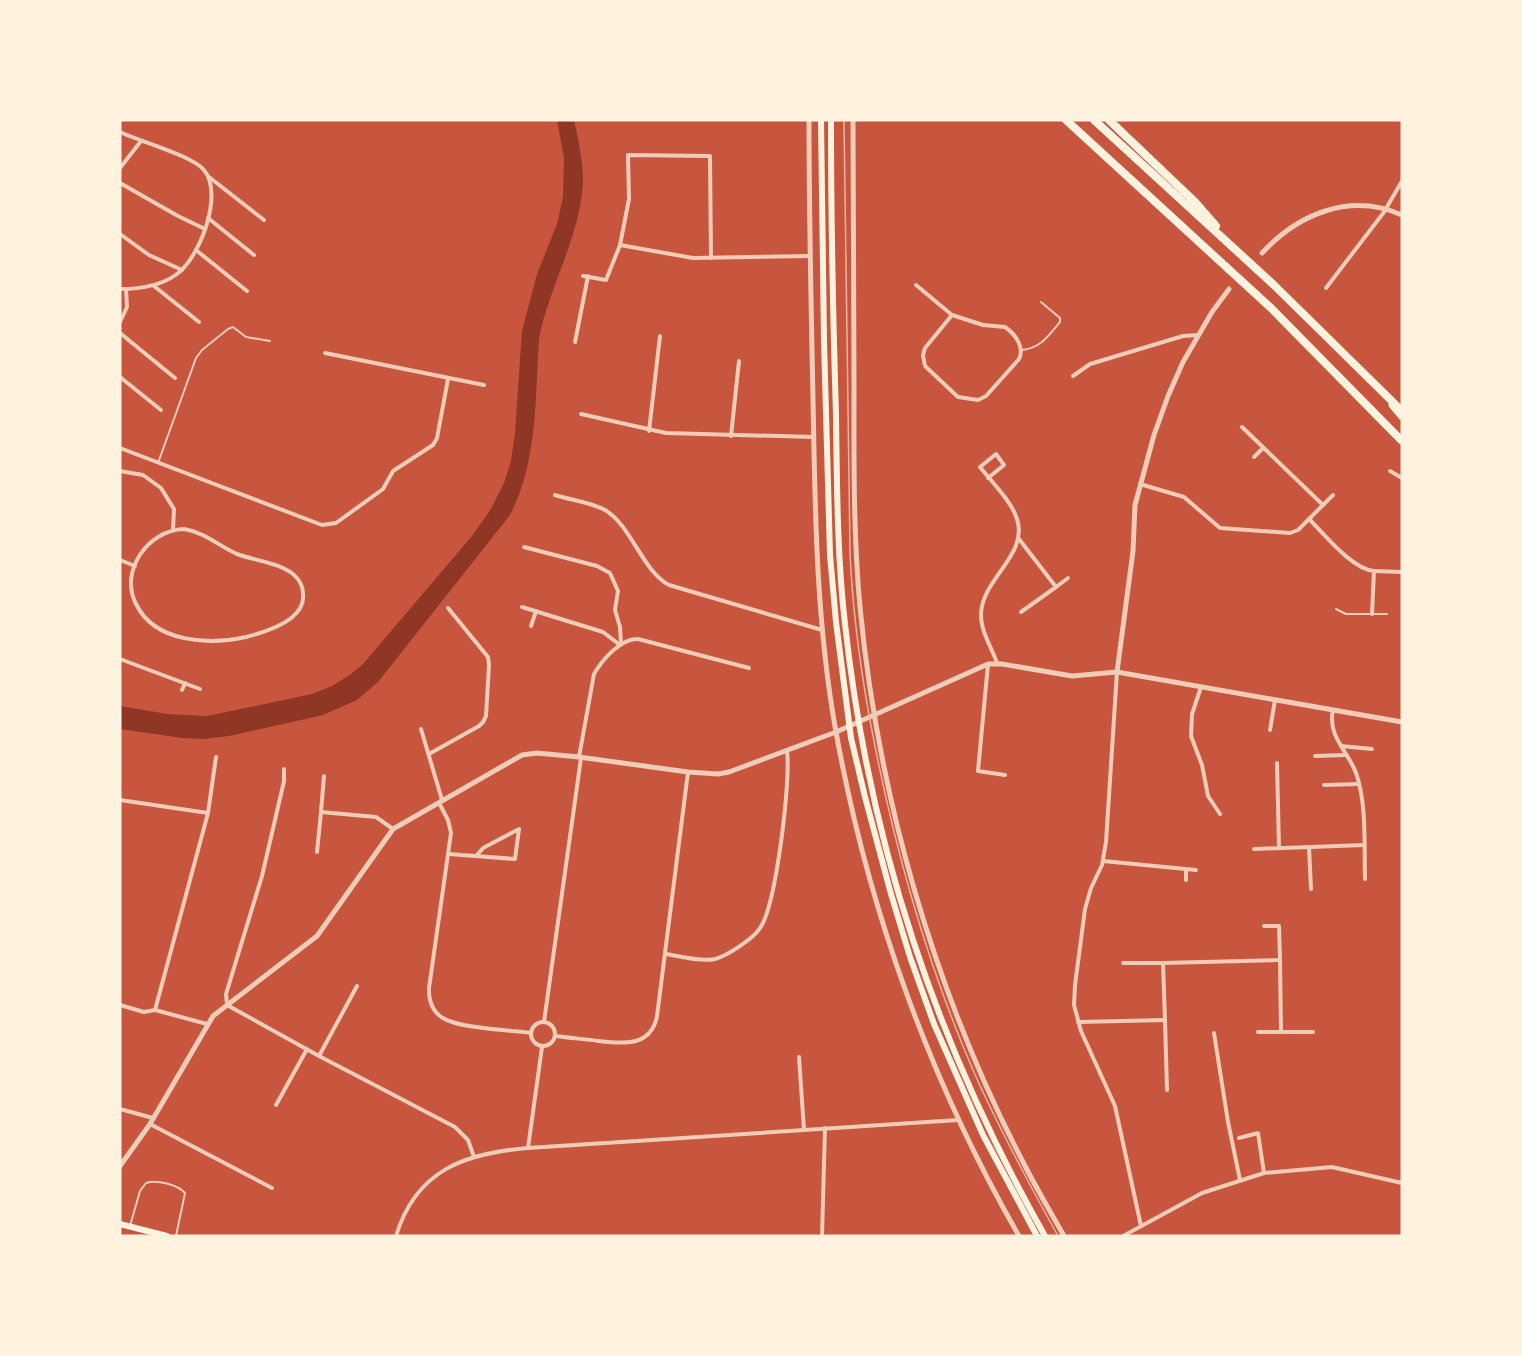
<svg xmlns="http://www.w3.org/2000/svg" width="1522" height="1356" viewBox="0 0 1522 1356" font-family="'Source Serif 4',serif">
	<rect width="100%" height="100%" fill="#c8553d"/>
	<!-- water -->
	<path fill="#8f3625" d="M 557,120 L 574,120 C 578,138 582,156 583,175 C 584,230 549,285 539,339 C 535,399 538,461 510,515 L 378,682 L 357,700 L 323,715 L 229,736 L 204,739 L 182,738 L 120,729 L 120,706 L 167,714 L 207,716 L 312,694 L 332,686 L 351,674 L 363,664 L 472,536 L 491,509 L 504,483 L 511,461 L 515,433 L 522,331 L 537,274 L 557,224 L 563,197 L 564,158 Z"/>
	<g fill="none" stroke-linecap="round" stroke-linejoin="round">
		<!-- service -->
		<g stroke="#f1ccb7" stroke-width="2">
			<path d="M 1022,350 C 1041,348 1048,336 1060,322 L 1060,318 L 1041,302"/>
			<polyline points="158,463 196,358 202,350 228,329 233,327 246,337 270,341"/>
			<polyline points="1336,609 1346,614 1387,614"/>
			<path d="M 130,1226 L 140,1191 L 146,1183 C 157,1179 178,1185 185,1193 L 176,1236"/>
		</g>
		<!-- minor -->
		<g stroke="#f1ccb7" stroke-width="4">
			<path d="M 120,132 C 139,141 193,156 204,170 C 224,194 200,257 177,274 C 161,286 140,289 120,289"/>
			<polyline points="120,168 141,141"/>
			<polyline points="209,177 264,220"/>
			<polyline points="120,183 178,216 205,229"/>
			<polyline points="208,218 254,255"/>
			<polyline points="120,234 149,255 182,270"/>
			<polyline points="620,245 629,199 628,155 710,156 711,258"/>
			<polyline points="196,250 247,291"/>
			<polyline points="583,276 606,280 620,245 693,258 810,256"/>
			<path d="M 916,285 L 952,315 L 983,325 L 1005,327 C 1015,334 1025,347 1019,359 L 986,396 L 978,400 L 958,397 L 925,366 L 923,355 L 925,348 L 952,315"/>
			<polyline points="154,286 199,322"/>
			<polyline points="1326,288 1384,212 1402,181"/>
			<polyline points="120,322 127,307 126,289"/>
			<polyline points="120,333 175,378"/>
			<polyline points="575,342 588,276"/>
			<polyline points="325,353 484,385"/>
			<polyline points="1073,376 1090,364 1183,336 1198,335"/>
			<polyline points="120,377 161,410"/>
			<polyline points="581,414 666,433 814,437"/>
			<polyline points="1242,427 1323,505 1309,519"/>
			<polyline points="649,431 660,336"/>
			<polyline points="731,436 739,361"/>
			<polyline points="120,448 322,525 336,523 383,489 393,471 433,445 437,438 448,379"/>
			<polyline points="1254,457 1263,448"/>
			<polyline points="120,471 143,475 161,488 174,509 173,530"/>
			<polyline points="1390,471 1402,478"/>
			<path d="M 988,478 L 1004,465 L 996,454 L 980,467 C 991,481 1012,502 1017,519 C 1029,555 981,579 981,615 C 981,632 992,648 997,663"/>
			<path d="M 1140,484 L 1184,497 L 1220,528 L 1290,533 L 1298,530 L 1309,519 C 1325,535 1352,569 1374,571 L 1372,614"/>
			<path d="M 555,495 C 570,500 591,502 605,510 C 631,525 643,572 669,585 L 822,630"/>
			<polyline points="1323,505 1333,495"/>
			<path d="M 184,529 C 204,532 219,546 237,554 C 256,561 277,562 293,574 C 299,579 303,586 303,594 C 306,620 266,632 246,637 C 209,645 155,643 136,604 C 119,571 148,530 184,529 Z"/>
			<polyline points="1019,539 1056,587 1068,578"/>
			<polyline points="524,547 597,566 610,573 618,591 615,610 620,627 621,644"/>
			<polyline points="120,560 135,566"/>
			<polyline points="1374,571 1402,572"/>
			<polyline points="522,607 603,632 620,645"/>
			<polyline points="1021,612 1056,587"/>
			<polyline points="531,626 536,611"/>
			<polyline points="120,659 200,689"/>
			<polyline points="988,664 978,771 1005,775"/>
			<polyline points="1117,672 1106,842 1102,865 1091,888 1085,909 1075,985 1074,1005 1081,1031 1115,1106 1141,1226"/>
			<polyline points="1201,687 1192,714 1191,736 1202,765 1208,796 1220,814"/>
			<polyline points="182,690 185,683"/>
			<path d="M 1333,710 C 1327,736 1348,751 1356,773 C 1367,804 1364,846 1365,879"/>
			<polyline points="421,729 442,800"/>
			<polyline points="1270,730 1275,700"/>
			<polyline points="1341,746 1372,749"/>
			<polyline points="429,754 479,726 483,722 486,716 489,665 488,657 448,608"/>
			<polyline points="1315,756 1346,755"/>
			<path d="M 579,757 L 594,674 C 602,660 621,638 638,639 L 749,668"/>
			<polyline points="1277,763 1279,848"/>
			<polyline points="284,769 284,781 262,876 226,994 227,1005 319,1056 455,1127 468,1140 474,1157"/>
			<polyline points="324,776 321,812 376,817 393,829"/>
			<polyline points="1324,785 1359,784"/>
			<polyline points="120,800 208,813"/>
			<path d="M 439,803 L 448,820 L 451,833 L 429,988 C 428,1023 457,1024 483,1028 C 499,1030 515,1031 531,1033"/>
			<polyline points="1309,847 1311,889"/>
			<polyline points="1254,849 1364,845"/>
			<polyline points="317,852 321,812"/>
			<polyline points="449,854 515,859 519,829 483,848 477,855"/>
			<polyline points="1103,861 1196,870"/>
			<polyline points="1186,880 1186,869"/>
			<path d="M 665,954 C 680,956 700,962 715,959 C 727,956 754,938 760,928 C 776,906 791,780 787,751"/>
			<polyline points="1280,960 1281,1032 1313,1032"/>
			<polyline points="1123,963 1163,963 1165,1020"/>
			<polyline points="1163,963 1280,960 1279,926 1264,926"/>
			<polyline points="120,1005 144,1012 155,1010 207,1024"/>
			<polyline points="155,1010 208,813 216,757"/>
			<circle cx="543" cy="1034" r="12"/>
			<polyline points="544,1022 581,758"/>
			<polyline points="1078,1022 1165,1020 1167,1090"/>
			<polyline points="1258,1032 1281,1032"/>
			<polyline points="1214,1033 1228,1122 1240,1180"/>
			<path d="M 556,1036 C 570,1038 584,1039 599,1041 C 623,1044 651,1047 657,1016 L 688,772"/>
			<polyline points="319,1056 357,986"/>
			<polyline points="799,1057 804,1130"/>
			<polyline points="276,1105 307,1049"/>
			<polyline points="120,1109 153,1118"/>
			<polyline points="150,1124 272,1188"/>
			<polyline points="1239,1138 1258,1133 1264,1173"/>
			<polyline points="528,1148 542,1047"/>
			<path d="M 396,1236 C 416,1170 465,1153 528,1148 L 958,1120"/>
			<polyline points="822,1236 825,1128"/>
			<polyline points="1123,1236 1202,1193 1264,1173 1332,1167 1402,1183"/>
		</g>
		<!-- tertiary -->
		<g stroke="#f1ccb7" stroke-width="5">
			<path d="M 809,120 C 809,213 811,305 813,398 C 815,510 816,622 836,732 C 868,909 930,1081 1019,1236"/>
			<path d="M 853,120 C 854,207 854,294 854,381 C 854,456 853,532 860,607 C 878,796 934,991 1022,1160 C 1035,1186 1050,1211 1064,1236"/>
			<path d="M 1262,253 C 1298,214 1350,192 1402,215"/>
			<polyline points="1117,672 1133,551 1135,505 1154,435 1168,396 1183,362 1212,312 1229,289"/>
			<polyline points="120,1166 150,1124 213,1016 317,936 393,829 522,755 537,753 579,757 688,772 718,774 729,772 836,732 988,664 1002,664 1072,676 1117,672 1402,722"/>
		</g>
		<!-- secondary -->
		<polyline stroke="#fff3e0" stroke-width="6" points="120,1224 167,1236"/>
		<!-- primary -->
		<g stroke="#fff3e0" stroke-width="6">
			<polyline points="821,120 824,341 830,555 836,622 851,738 865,797 891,894 910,957 934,1024 983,1135 1037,1236"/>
			<path d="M 831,120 C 831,218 833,317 836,415 C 837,485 837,555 845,624 C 869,844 936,1044 1045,1236"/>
		</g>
		<!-- trunk -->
		<polyline stroke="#fff3e0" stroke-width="7" points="1392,405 1402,417"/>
		<!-- motorway -->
		<g stroke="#fff3e0" stroke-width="8">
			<polyline points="1066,120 1271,308 1402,441"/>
			<polyline points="1094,120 1275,286 1402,411"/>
			<polyline points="1109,120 1195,202 1216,226"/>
		</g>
		<!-- tram -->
		<path stroke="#e9b49f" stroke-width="1.5" d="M 844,120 L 850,553 C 853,618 862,682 875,746 C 897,857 928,966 973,1070 C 998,1127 1028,1182 1058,1236"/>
	</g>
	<!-- border -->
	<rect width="1522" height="1356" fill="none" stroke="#fff3e0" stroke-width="243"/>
</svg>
